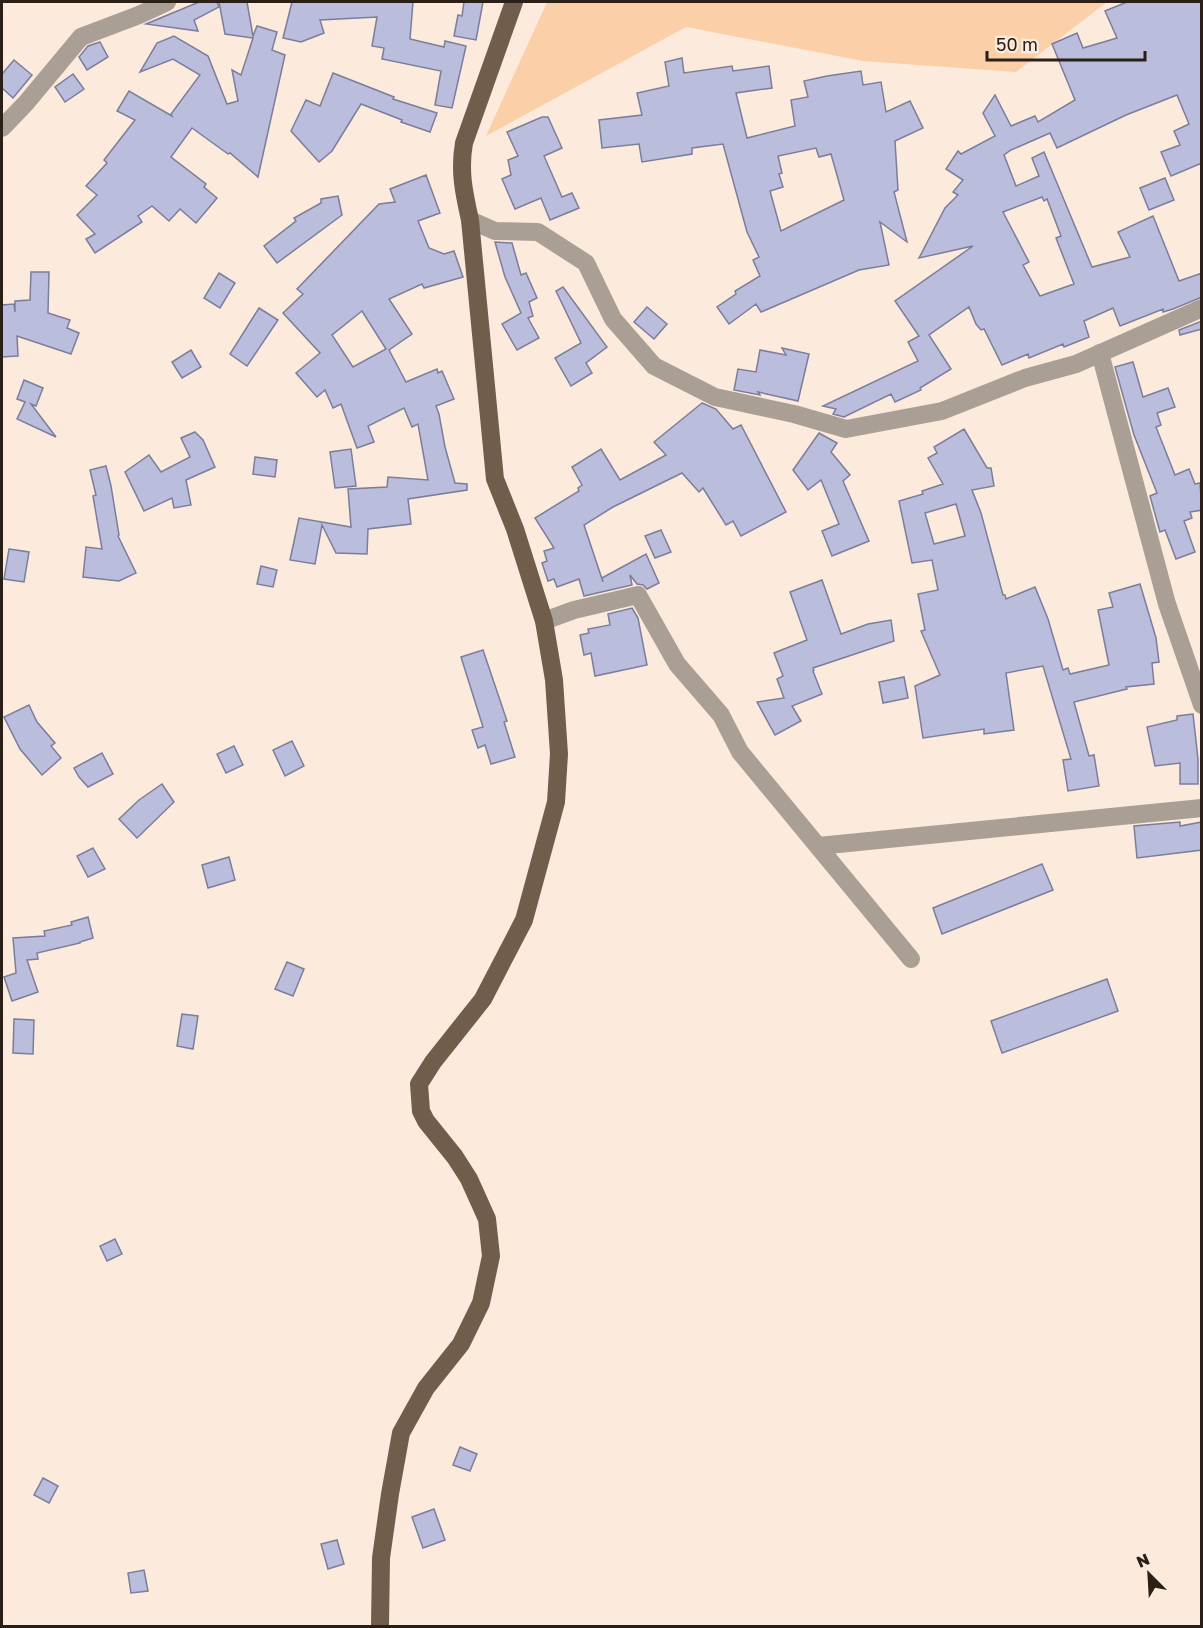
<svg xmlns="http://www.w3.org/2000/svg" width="1203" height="1628" viewBox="0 0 1203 1628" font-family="'Golos Text',sans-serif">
	<rect width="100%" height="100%" fill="#fcebdd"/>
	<!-- green -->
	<polygon fill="#fbcfa7" points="547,2 1107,2 1016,72 863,61 686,27 486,136"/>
	<!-- building -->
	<g fill="#babddc" stroke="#7b7d9a" stroke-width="1.5" fill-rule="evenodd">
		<polygon points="199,2 217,2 219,7 194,20 198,31 146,24"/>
		<polygon points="219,2 247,2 253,36 257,26 277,32 272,50 285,55 258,177 230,153 228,154 192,128 171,157 206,184 204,187 217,198 196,223 180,209 169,221 152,206 138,216 142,222 95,253 86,239 95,234 77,215 97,195 86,186 107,163 104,160 135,120 117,111 129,91 172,116 171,114 200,75 173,59 140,72 157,43 174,36 208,56 227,104 238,101 232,70 241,75 253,38 225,34"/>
		<polygon points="292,2 413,2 410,39 444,47 445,41 466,46 452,108 435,105 441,71 382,59 384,48 372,46 377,17 320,20 324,33 301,42 283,38"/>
		<polygon points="464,2 483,2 476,40 454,36 458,15 462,16"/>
		<path d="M 1127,2 L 1202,2 L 1202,163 L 1171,176 L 1161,152 L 1180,145 L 1174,131 L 1189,124 L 1177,95 L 1126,115 L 1057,148 L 1050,133 L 1011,150 L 1004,155 L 1016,186 L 1039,176 L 1032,158 L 1044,152 L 1092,267 L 1130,257 L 1118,232 L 1153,216 L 1179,281 L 1202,273 L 1202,297 L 1173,309 L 1163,312 L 1163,309 L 1120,326 L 1113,308 L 1084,321 L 1089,337 L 1064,347 L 1063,344 L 1029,358 L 1028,354 L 1002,365 L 984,329 L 981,330 L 976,324 L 969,307 L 929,335 L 951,369 L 920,388 L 921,390 L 895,402 L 891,394 L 844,417 L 833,414 L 836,409 L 823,406 L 918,361 L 908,342 L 919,336 L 895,301 L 973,246 L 919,258 L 945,208 L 958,195 L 953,192 L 963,180 L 946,169 L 958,151 L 961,154 L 995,136 L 983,113 L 995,95 L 1011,126 L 1035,116 L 1038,122 L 1075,100 L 1052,44 L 1077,33 L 1083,48 L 1117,38 L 1105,11 ZM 1042,197 L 1044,201 L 1047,199 L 1061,236 L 1056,238 L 1074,284 L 1040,296 L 1023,265 L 1029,262 L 1003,212 Z"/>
		<polygon points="100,42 108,57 87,70 79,57 88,46"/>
		<path d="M 682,58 L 684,73 L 732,66 L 733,71 L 769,66 L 772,88 L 736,93 L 747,138 L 795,126 L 791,100 L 808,97 L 804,81 L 827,76 L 861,71 L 863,85 L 881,82 L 886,112 L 910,101 L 923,128 L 895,141 L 898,190 L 894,192 L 907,242 L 880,222 L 889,265 L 859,270 L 761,312 L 756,304 L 729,324 L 717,307 L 736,294 L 735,291 L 760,276 L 753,260 L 759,257 L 747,232 L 723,144 L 692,148 L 692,154 L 642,162 L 639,144 L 602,148 L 599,120 L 642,115 L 637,93 L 669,86 L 665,62 ZM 816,148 L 819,157 L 831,154 L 844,200 L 781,231 L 770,191 L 783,187 L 779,174 L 782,173 L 778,156 Z"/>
		<polygon points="14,60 32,75 13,98 2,88 2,74"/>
		<polygon points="333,73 394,97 393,99 437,113 430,132 401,122 402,120 361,104 332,151 319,162 291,131 306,100 320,106"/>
		<polygon points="73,74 84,89 65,102 55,87"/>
		<polygon points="542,117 548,117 562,148 544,156 562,197 572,193 579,208 550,220 541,198 515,209 502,179 511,175 508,160 518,156 507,132"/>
		<path d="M 426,175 L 440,213 L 418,221 L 429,248 L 444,254 L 454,251 L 463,277 L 424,288 L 422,284 L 389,299 L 412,334 L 389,350 L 406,382 L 437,369 L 438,373 L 442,371 L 454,399 L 436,406 L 439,414 L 445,447 L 455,483 L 467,484 L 467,490 L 408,499 L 411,524 L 368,529 L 367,554 L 336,553 L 322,525 L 315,564 L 290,560 L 299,518 L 351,527 L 348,489 L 387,487 L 388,477 L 428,480 L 418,424 L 412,427 L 404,408 L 368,426 L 374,442 L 357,448 L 341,404 L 333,408 L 325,390 L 317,397 L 296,373 L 320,353 L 283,313 L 303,294 L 297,289 L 379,204 L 395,202 L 390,189 ZM 362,311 L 386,349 L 353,367 L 332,335 Z"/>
		<polygon points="1165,178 1174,200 1149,210 1140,188"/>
		<polygon points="338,196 342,215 277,263 264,246 296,221 294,218 321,203 321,199"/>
		<polygon points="495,242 512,243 521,275 526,273 537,298 529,302 533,316 528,318 539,338 517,350 502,324 521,313 505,277"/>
		<polygon points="31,272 49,272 48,313 70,320 67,328 79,333 71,354 17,336 18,356 2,357 2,305 14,304 15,312 15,301 30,300"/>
		<polygon points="219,273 235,283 220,308 204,298"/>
		<polygon points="563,287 607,347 586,363 592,373 571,386 555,358 581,343 556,291"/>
		<polygon points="647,307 667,324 654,339 634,322"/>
		<polygon points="259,308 278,320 247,366 230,354"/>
		<polygon points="1202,321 1202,329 1180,335 1179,330"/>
		<polygon points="782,348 809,354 798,401 758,392 760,395 734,390 738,369 756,372 760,350 786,355"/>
		<polygon points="191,350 201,367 182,378 172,362"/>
		<polygon points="1133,362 1143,397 1168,388 1175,407 1157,413 1161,425 1156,427 1175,475 1189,469 1195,484 1200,483 1202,510 1190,512 1192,518 1184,521 1195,552 1176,559 1165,530 1160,532 1150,496 1157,493 1134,435 1115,367"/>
		<polygon points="24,380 43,388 36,406 31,404 56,437 17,419 25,402 17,399"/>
		<polygon points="702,403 716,409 733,429 741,425 786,512 741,536 733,521 726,525 703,488 699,492 682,473 613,507 584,525 603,582 602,578 646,554 659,583 647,589 643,585 637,584 630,575 632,585 584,596 579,579 557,587 554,579 548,581 542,563 547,561 544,551 554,548 535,518 579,491 578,488 582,485 572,467 601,449 620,480 666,455 654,442"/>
		<path d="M 964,429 L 987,468 L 991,468 L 994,486 L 972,490 L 981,513 L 1003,595 L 1005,595 L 1006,599 L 1035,587 L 1048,619 L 1063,670 L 1068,668 L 1070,674 L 1109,665 L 1098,610 L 1113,607 L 1109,593 L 1140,584 L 1156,638 L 1159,662 L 1152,663 L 1154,684 L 1126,687 L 1127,689 L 1074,702 L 1089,756 L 1094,755 L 1099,786 L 1068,791 L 1063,760 L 1071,759 L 1043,666 L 1006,673 L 1014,730 L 984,734 L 984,729 L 923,738 L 915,686 L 940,675 L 921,631 L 925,630 L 918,594 L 938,590 L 932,560 L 912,563 L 899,501 L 923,494 L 922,491 L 943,484 L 928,458 L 937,453 L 934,447 ZM 956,504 L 965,536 L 934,544 L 925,513 Z"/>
		<polygon points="195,432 203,440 215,467 186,480 191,505 174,508 172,498 144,511 125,472 149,455 161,472 190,457 181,438"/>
		<polygon points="819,433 837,443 831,452 850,475 843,481 869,541 832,556 822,531 839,524 821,480 808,490 793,470"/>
		<polygon points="351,449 356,486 335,488 330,452"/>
		<polygon points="255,457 277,460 275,477 253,474"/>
		<polygon points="106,466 111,486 119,535 118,536 136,573 119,581 83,577 86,547 102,549 93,496 96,495 90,470"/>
		<polygon points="661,530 671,552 655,558 645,536"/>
		<polygon points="9,549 29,552 24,582 4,579"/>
		<polygon points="261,566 277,570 273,587 257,584"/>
		<polygon points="822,580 841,634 868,624 891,620 894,641 813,668 814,670 813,671 822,694 792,706 801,721 775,735 757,702 784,698 777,679 783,676 774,653 807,640 790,592"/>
		<polygon points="632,608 638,618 647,665 595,676 591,653 584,655 580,635 589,633 588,629 610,625 608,614"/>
		<polygon points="483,650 507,721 504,722 515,757 491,764 485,745 478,748 472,730 483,727 461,657"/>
		<polygon points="904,677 908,698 883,703 879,682"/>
		<polygon points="29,705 37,722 55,743 51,746 61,758 42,775 20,749 4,717"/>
		<polygon points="1193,714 1198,759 1198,784 1180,784 1180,763 1155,766 1147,727 1177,720 1177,716"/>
		<polygon points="292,741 304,766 285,776 273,750"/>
		<polygon points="234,746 243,765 226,773 217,754"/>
		<polygon points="102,753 113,774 88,787 79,777 74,768"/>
		<polygon points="162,784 174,802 137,838 119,819 139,800"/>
		<polygon points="1180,822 1180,826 1202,822 1202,850 1137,858 1134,826"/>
		<polygon points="93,848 105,869 88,877 77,856"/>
		<polygon points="229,857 235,880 208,888 202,865"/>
		<polygon points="1042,864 1053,890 942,934 933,908"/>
		<polygon points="88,917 93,938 80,942 80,943 37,953 38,959 27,960 38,992 12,1001 4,977 16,973 13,938 45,936 44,931 72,925 71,922"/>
		<polygon points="287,962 304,969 293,996 275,989"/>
		<polygon points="1107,979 1118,1011 1002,1053 991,1021"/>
		<polygon points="182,1014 198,1016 193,1049 177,1046"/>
		<polygon points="14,1019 34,1020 33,1054 13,1053"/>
		<polygon points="115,1239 122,1254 107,1261 100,1246"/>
		<polygon points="460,1447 477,1454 470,1471 453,1465"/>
		<polygon points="43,1478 58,1486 49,1503 34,1495"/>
		<polygon points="434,1509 445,1540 423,1548 412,1517"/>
		<polygon points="337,1540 344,1564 328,1569 321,1544"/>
		<polygon points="144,1570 148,1591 131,1593 128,1573"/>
	</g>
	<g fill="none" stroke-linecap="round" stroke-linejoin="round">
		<!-- minor -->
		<g stroke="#aa9f94" stroke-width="18">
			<polyline points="2,128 26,103 81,37 139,15 167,2"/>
			<polyline points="470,220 495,231 538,232 586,263 613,319 654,366 715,397 794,414 846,429 942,411 1025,378 1076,364 1202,308"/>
			<polyline points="1100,353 1167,604 1202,705"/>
			<polyline points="544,621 574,610 638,595 677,664 721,715 740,752 911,959"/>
			<polyline points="818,846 1202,808"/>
		</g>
		<!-- major -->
		<path stroke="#715d4b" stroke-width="18" d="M 380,1626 L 381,1558 L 390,1494 L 401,1433 L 426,1388 L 461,1344 L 481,1303 L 491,1256 L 487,1219 L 469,1179 L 455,1157 L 426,1121 L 421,1111 L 419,1084 L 433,1062 L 483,999 L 524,920 L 556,802 L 559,754 L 554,680 L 544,621 L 515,529 L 495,479 L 470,220 C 464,193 459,171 464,143 L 514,2"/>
	</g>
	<!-- border -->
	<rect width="1203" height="1628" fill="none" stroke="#2a2017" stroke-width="6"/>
	<!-- north arrow -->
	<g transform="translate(1149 1574) rotate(336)" stroke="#fcebdd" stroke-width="4.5" paint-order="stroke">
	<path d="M0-4.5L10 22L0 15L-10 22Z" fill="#2a2017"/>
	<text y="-9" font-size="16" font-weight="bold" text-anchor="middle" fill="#2a2017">N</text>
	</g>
	<!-- scale -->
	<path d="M987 51v9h158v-9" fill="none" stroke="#2a2017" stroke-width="3"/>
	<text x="996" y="51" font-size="18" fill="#2a2017" stroke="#fcebdd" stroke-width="4.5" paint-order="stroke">50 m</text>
</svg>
